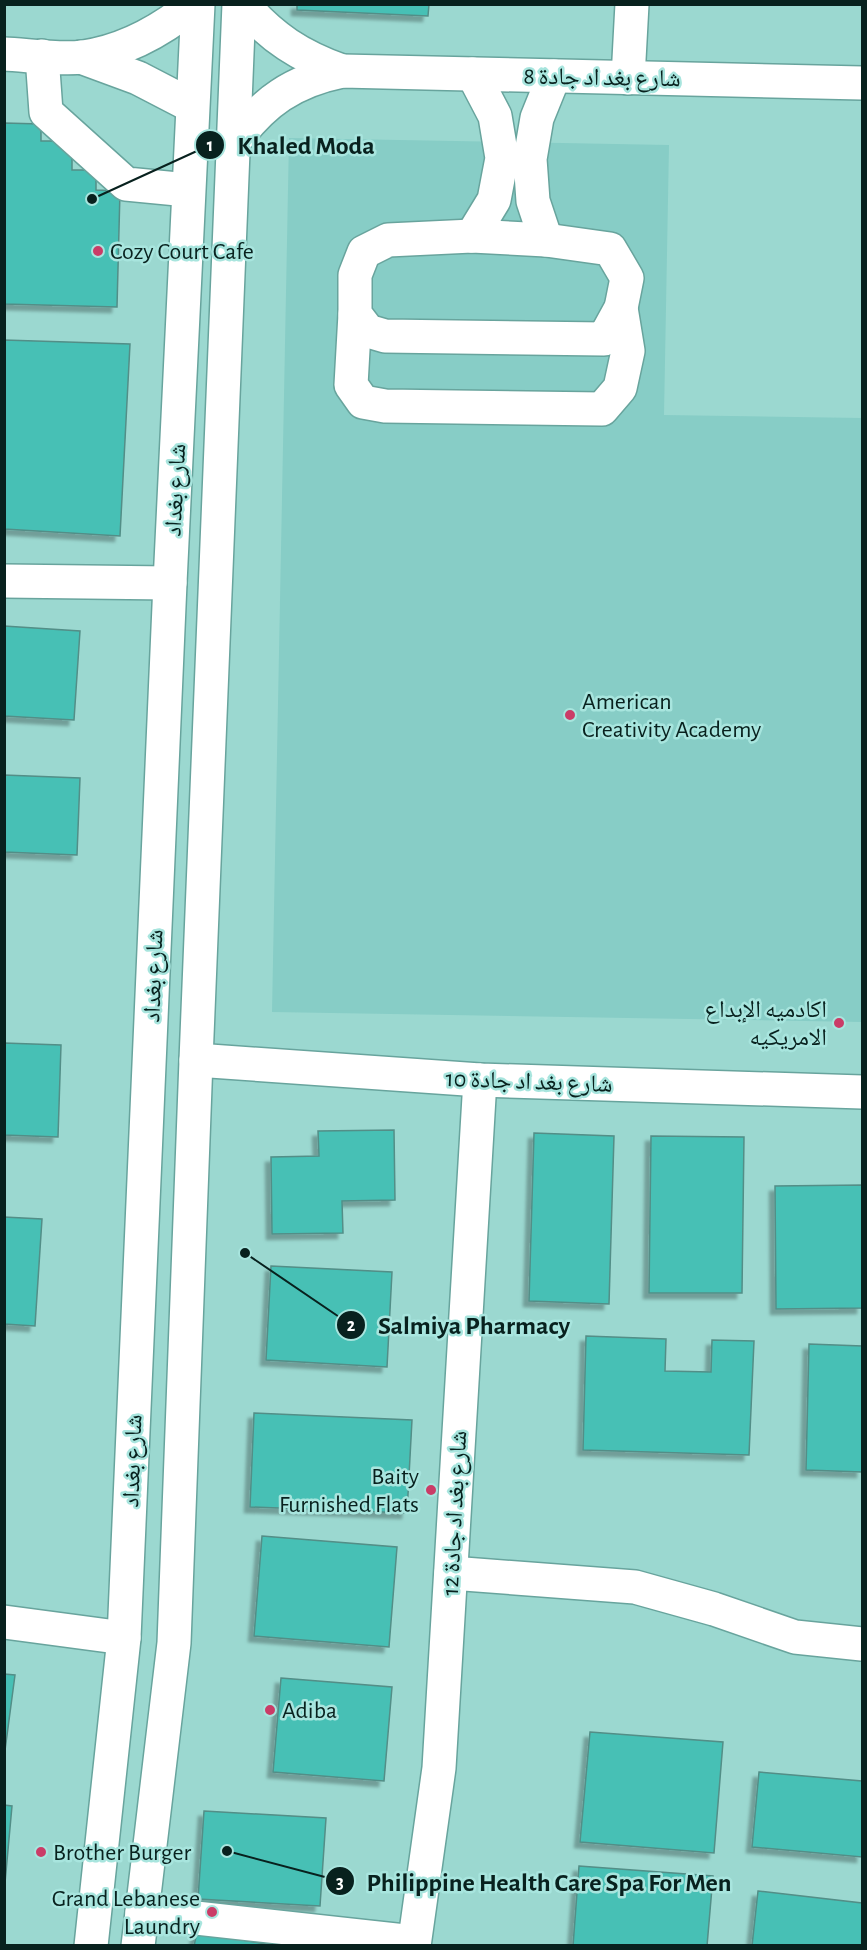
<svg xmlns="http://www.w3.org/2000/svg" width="867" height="1950" viewBox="0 0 867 1950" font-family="'Alegreya Sans','Noto Naskh Arabic',sans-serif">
	<defs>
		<filter id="shadow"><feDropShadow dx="-5.5" dy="5.5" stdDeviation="1.5" flood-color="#0004"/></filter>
	</defs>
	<rect width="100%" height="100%" fill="#9bd8d0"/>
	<!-- built -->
	<polygon fill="#87cdc6" points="289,138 669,145 664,415 862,418 862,1022 272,1012"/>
	<!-- building -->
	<g fill="#46c0b5" stroke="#538e87" stroke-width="1.5" filter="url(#shadow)">
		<polygon points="297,4 429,4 428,16 297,10"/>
		<polygon points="4,123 41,124 41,141 72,141 72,170 96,170 96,190 120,191 117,307 4,304"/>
		<polygon points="4,340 130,344 120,536 4,529"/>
		<polygon points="4,626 80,631 74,720 4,716"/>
		<polygon points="4,775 80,778 77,855 4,852"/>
		<polygon points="4,1043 61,1045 58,1137 4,1135"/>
		<polygon points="394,1130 395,1200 342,1201 343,1233 272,1234 271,1157 319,1156 318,1131"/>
		<polygon points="534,1133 614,1136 609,1304 529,1301"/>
		<polygon points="651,1136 744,1137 742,1293 649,1293"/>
		<polygon points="862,1185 862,1308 776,1309 775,1186"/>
		<polygon points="4,1217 42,1219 35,1326 4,1324"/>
		<polygon points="271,1266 392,1272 387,1367 266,1360"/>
		<polygon points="586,1336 666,1339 665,1371 711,1372 712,1340 754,1341 749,1455 583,1450"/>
		<polygon points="809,1344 862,1346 862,1472 806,1470"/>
		<polygon points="254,1413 412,1420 407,1513 250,1507"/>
		<polygon points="262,1536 397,1547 389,1647 254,1636"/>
		<polygon points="4,1674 15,1675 4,1758"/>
		<polygon points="281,1678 392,1687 384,1781 273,1772"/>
		<polygon points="590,1732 723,1742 714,1853 580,1842"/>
		<polygon points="759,1772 862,1781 862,1857 752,1847"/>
		<polygon points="4,1805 12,1806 4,1894"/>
		<polygon points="204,1811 326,1818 320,1906 198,1899"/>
		<polygon points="579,1866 713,1876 707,1946 573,1946"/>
		<polygon points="758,1891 862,1903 862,1946 752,1946"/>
		<polygon points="197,1932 277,1946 194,1946"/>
	</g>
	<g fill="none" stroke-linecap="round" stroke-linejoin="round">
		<!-- minor casing -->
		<g stroke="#68a49d" stroke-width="36">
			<g id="minor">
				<path d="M 243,4 C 272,38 300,56 342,71"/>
				<path d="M 4,54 C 27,55 61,60 83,57 C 125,51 161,31 194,4"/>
				<polyline points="42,56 46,112 126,184 188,190"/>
				<polyline points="81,57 138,78 192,106"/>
				<polyline points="628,78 632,4"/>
				<path d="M 234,142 C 263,102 293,81 342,71 L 862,83"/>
				<polygon points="472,236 546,240 610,249 627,278 621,308 604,339 385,336 368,331 355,314 355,275 364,252 388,240"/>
				<polyline points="472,236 494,200 502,158 495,116 473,74"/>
				<polyline points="546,240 533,201 530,159 537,118 554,76"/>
				<polyline points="355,314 351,385 363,402 385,406 602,409 620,388 628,351 621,308"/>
				<polyline points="4,581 170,583"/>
				<polyline points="196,1060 480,1080 862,1092"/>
				<polyline points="451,1573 635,1587 714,1609 795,1637 862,1644"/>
				<polyline points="4,1622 124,1638"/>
				<polyline points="142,1912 414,1942"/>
				<polyline points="414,1946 439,1768 480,1080"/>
			</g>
		</g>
		<!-- major casing -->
		<g stroke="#68a49d" stroke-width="36">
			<g id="major">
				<polyline points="91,1946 124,1638 170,583 198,4"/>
				<polyline points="138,1946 174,1643 196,1060 239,4"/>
			</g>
		</g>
		<!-- minor -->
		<use href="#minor" stroke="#fff" stroke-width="33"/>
		<!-- major -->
		<use href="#major" stroke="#fff" stroke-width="33"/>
	</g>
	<!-- markers -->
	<g fill="#ca3c67" stroke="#a8e5de" stroke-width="2">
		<circle cx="98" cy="251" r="6"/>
		<circle cx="570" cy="715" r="6"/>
		<circle cx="839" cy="1023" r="6"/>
		<circle cx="431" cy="1490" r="6"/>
		<circle cx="270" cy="1710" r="6"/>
		<circle cx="41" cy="1852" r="6"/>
		<circle cx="212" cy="1912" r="6"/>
	</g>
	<g text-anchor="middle" stroke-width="5" stroke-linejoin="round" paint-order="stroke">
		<!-- street labels -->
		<g font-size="24" fill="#08211e" stroke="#a8e5de">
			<text transform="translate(602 77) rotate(1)" y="8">شارع بغد اد جادة 8</text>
			<text transform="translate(175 490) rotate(-87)" y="8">شارع بغداد</text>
			<text transform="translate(153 976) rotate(-88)" y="8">شارع بغداد</text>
			<text transform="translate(529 1081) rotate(2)" y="8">شارع بغد اد جادة 10</text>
			<text transform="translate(132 1461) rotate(-88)" y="8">شارع بغداد</text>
			<text transform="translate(454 1513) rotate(-87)" y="8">شارع بغد اد جادة 12</text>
		</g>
		<!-- poi labels -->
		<g font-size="24" fill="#08211e" stroke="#a8e5de" text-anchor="start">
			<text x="110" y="259">Cozy Court Cafe</text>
			<text x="582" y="709">American<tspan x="582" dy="28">Creativity Academy</tspan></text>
			<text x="827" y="1017" text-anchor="end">اكادميه الإبداع<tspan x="827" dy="28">الامريكيه</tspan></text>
			<text x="419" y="1484" text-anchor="end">Baity<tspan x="419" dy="28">Furnished Flats</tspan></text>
			<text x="282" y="1718">Adiba</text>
			<text x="53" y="1860">Brother Burger</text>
			<text x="200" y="1906" text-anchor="end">Grand Lebanese<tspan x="200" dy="28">Laundry</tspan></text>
		</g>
	</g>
	<!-- callouts -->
	<path fill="none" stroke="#08211e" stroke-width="2" d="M92 199L210 145M245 1253L351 1325M227 1851L340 1881"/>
	<g fill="#08211e" stroke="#a8e5de" stroke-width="2">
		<circle cx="92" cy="199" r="6"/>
		<circle cx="245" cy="1253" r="6"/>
		<circle cx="227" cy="1851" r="6"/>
		<circle cx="210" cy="145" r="15"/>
		<circle cx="351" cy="1325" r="15"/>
		<circle cx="340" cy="1881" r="15"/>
	</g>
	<g font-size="18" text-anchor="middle" font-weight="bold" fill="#fff">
		<text x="210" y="151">1</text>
		<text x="351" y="1331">2</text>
		<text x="340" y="1888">3</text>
	</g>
	<g font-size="26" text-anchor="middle" font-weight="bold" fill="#08211e" stroke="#a8e5de" stroke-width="5" stroke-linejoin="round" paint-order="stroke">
		<text x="306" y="154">Khaled Moda</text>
		<text x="474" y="1334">Salmiya Pharmacy</text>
		<text x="549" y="1891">Philippine Health Care Spa For Men</text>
	</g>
	<!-- border -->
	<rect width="867" height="1950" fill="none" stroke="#08211e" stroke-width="12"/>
</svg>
